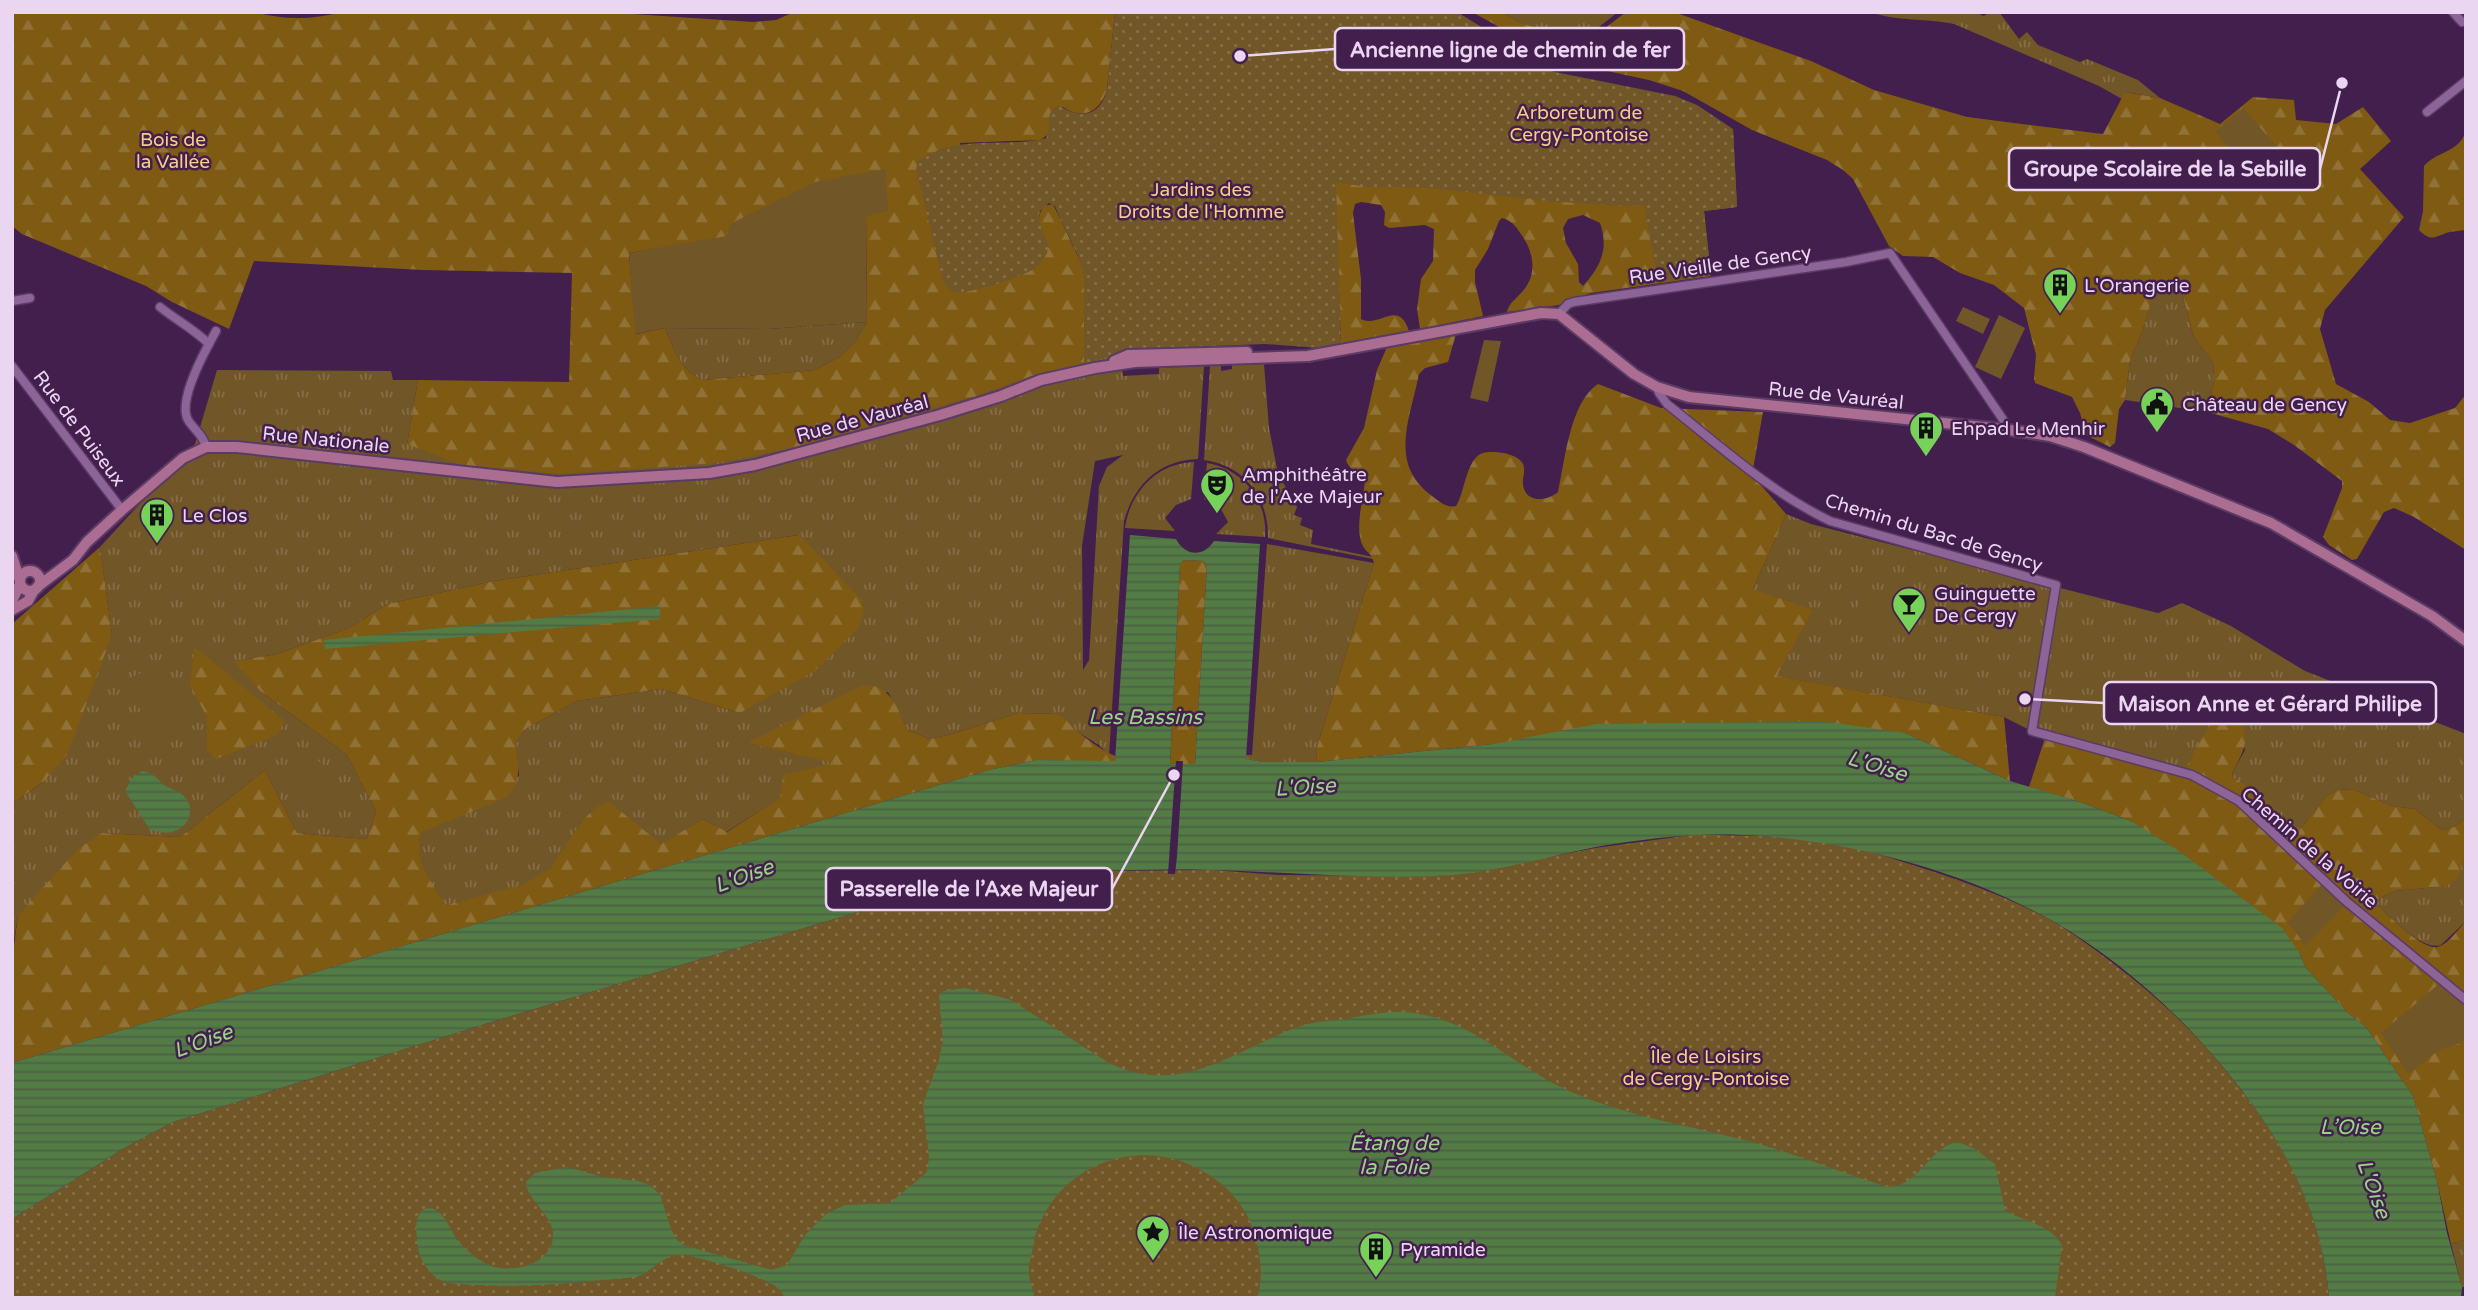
<svg xmlns="http://www.w3.org/2000/svg" width="2478" height="1310" viewBox="0 0 2478 1310" font-family="'Varela Round',sans-serif">
	<defs>
		<pattern id="grass-tufts" width="24" height="20" patternUnits="userSpaceOnUse" patternTransform="scale(1.75)"><rect width="24" height="20" fill="#715628"/><path d="M3 7l-1-3M5 7V3M7 7l1-3M15 17l-1-3M17 17v-4M19 17l1-3" fill="none" stroke="#856e48"/></pattern>
		<pattern id="forest-firs" width="22" height="20" patternUnits="userSpaceOnUse" patternTransform="scale(1.75)"><rect width="22" height="20" fill="#7e5a13"/><path d="M5 1l3.5 6h-7zM16 11l3.5 6h-7z" fill="#907136"/></pattern>
		<pattern id="park-dots" width="8" height="8" patternUnits="userSpaceOnUse" patternTransform="scale(1.75)"><rect width="8" height="8" fill="#715628"/><path d="M2 2h.1M6 6h.1" fill="none" stroke="#856e48" stroke-width="1.8" stroke-linecap="round"/></pattern>
		<pattern id="water-rules" width="6" height="5" patternUnits="userSpaceOnUse" patternTransform="scale(1.75)"><rect width="6" height="5" fill="#527c44"/><path d="M0 2.5h6" fill="none" stroke="#4d6146"/></pattern>
	</defs>
	<rect width="100%" height="100%" fill="#431f4d"/>
	<!-- grass -->
	<g fill="url(#grass-tufts)" fill-rule="evenodd">
		<polygon points="1502,12 1618,12 1577,44 1519,22"/>
		<path d="M 1871,12 L 1974,12 L 1984,16 L 1990,12 L 1999,12 L 2019,39 L 2027,32 L 2038,45 L 2080,62 L 2087,59 L 2138,80 L 2160,98 L 2126,92 L 2122,99 L 2099,86 L 1954,24 C 1927,18 1897,22 1871,12 Z"/>
		<polygon points="2165,280 2176,284 2182,293 2194,338 2213,362 2214,382 2207,412 2125,400 2130,361 2143,329 2155,288"/>
		<path d="M 1084,302 L 1196,347 L 1137,349 L 1120,352 L 1123,376 L 1159,374 L 1159,368 L 1204,366 L 1198,459 C 1159,460 1134,485 1124,521 L 1109,755 L 1099,745 L 1076,731 L 1058,714 L 1018,713 L 952,734 L 929,739 L 908,730 L 888,692 L 748,743 L 836,763 L 726,832 L 703,819 L 662,844 L 582,821 C 572,836 563,853 552,867 C 533,890 474,898 445,905 C 433,884 410,857 422,831 L 519,776 L 516,742 L 527,728 L 577,701 L 661,689 L 740,713 L 798,535 L 494,581 L 387,604 L 349,628 L 277,654 L 235,661 L 260,691 L 347,755 L 376,811 L 367,839 L 297,833 L 265,770 L 180,837 L 102,833 L 18,915 L 12,952 L 12,804 L 43,782 L 112,635 L 100,547 L 195,444 L 217,370 L 391,371 L 393,380 L 418,380 L 407,444 L 900,417 L 981,395 L 1033,375 L 1083,367 L 1092,363 L 1084,364 ZM 1123,455 L 1107,467 L 1099,486 L 1089,660 L 1083,670 L 1082,546 L 1095,461 Z"/>
		<path d="M 867,322 L 855,342 L 839,357 L 815,370 L 702,380 C 680,369 674,350 665,328 L 768,329 Z"/>
		<path d="M 1264,364 L 1269,428 L 1278,474 L 1297,507 L 1294,515 L 1302,518 L 1300,525 L 1313,530 L 1311,544 L 1373,557 L 1373,559 L 1268,538 C 1269,498 1244,465 1204,460 L 1210,366 L 1221,365 L 1221,371 L 1232,369 L 1232,365 Z"/>
		<path d="M 1194,462 L 1191,499 L 1176,505 L 1165,518 L 1175,531 L 1125,528 C 1130,492 1157,463 1194,462 Z"/>
		<path d="M 1207,463 C 1243,469 1268,501 1265,537 L 1216,534 L 1228,522 L 1221,509 L 1204,499 Z"/>
		<path d="M 1786,514 L 1811,524 L 2158,613 L 2182,603 L 2231,626 L 2305,671 L 2466,734 L 2466,818 L 2454,827 L 2442,830 L 2415,809 L 2392,806 L 2353,789 L 2339,790 L 2327,795 L 2297,833 L 2233,777 L 2232,773 L 2245,750 L 2234,711 C 2215,706 2191,760 2182,775 L 2045,738 L 2004,717 L 1775,676 L 1753,589 Z"/>
		<polygon points="1267,544 1374,563 1316,750 1317,762 1263,762 1245,759 1246,755 1252,755"/>
		<path d="M 2466,851 L 2466,921 L 2441,945 C 2422,952 2387,914 2374,901 L 2395,891 L 2447,886 Z"/>
		<polygon points="2466,1239 2466,1287 2462,1287 2451,1244"/>
	</g>
	<!-- forest -->
	<g fill="url(#forest-firs)" fill-rule="evenodd">
		<path d="M 12,12 L 255,12 C 284,20 312,20 341,12 L 603,12 L 753,22 L 776,20 L 794,12 L 1115,12 L 1107,89 C 1101,111 1084,121 1063,107 L 1050,114 L 1049,134 L 1040,140 L 960,143 L 964,292 C 992,284 1029,279 1046,254 C 1043,239 1033,219 1044,206 L 1053,204 L 1081,263 L 1084,274 L 1084,364 L 1034,375 L 981,395 L 795,447 L 717,463 L 561,474 L 461,465 L 407,444 L 418,380 L 569,382 L 572,273 L 423,270 L 254,261 L 229,329 L 172,302 L 146,286 L 22,234 L 12,226 ZM 866,216 L 867,322 L 855,342 L 839,357 L 815,370 L 702,380 C 680,369 674,350 665,328 L 636,334 L 629,253 Z"/>
		<path d="M 1457,12 L 1513,47 L 1539,69 L 1546,70 L 1600,167 L 1691,233 L 1733,129 L 1737,207 L 1704,211 L 1711,276 L 1591,293 L 1559,305 L 1507,312 C 1509,303 1514,301 1520,294 C 1537,278 1535,255 1523,237 C 1517,228 1513,221 1502,218 L 1499,221 L 1488,249 L 1475,270 L 1475,282 L 1483,316 L 1420,329 L 1417,309 L 1420,286 L 1421,279 L 1433,261 L 1434,229 L 1425,225 L 1389,228 L 1384,225 L 1385,212 L 1381,205 L 1361,202 L 1355,204 L 1353,213 L 1361,279 L 1361,319 C 1379,329 1398,298 1409,331 L 1341,345 L 1335,182 ZM 1583,215 L 1600,223 C 1609,249 1601,266 1583,286 L 1579,282 L 1578,264 L 1566,243 L 1563,228 L 1568,219 Z"/>
		<polygon points="1472,12 1502,12 1519,22 1583,45 1626,12 1674,12 1811,61 1874,90 1967,117 2103,134 2125,92 2160,98 2220,124 2253,97 2294,100 2296,120 2336,124 2363,107 2391,141 2360,169 2404,217 2325,310 2320,329 2336,384 2369,402 2390,420 2410,423 2455,408 2466,394 2466,550 2414,517 2394,508 2384,512 2357,559 2352,560 2329,545 2323,537 2342,488 2342,481 2294,445 2268,429 2207,412 2214,382 2213,362 2194,338 2182,293 2176,284 2165,280 2155,289 2143,329 2130,361 2125,400 2119,409 2115,443 2110,447 2086,435 2080,413 2072,397 2035,383 2034,378 2036,355 2024,308 1994,285 1960,273 1933,257 1903,256 1889,246 1853,179 1843,170 1827,160 1752,130 1683,91 1649,80 1561,61"/>
		<path d="M 2466,130 L 2466,230 C 2460,231 2452,231 2446,233 C 2433,238 2430,241 2419,230 L 2423,211 L 2424,166 C 2438,150 2460,153 2466,130 Z"/>
		<path d="M 1456,334 L 1448,362 L 1425,368 L 1419,374 C 1410,419 1388,464 1432,496 C 1440,502 1446,508 1456,506 C 1465,493 1466,458 1483,453 C 1493,450 1518,453 1523,464 C 1526,471 1522,478 1523,485 C 1526,504 1548,501 1558,492 C 1565,460 1570,402 1598,384 L 1661,408 L 1763,412 L 1752,475 L 1786,514 L 1753,589 L 1813,610 L 1776,676 L 2004,717 L 2010,781 L 1905,733 L 1493,744 L 1317,762 L 1316,750 L 1374,563 C 1372,553 1365,552 1362,544 C 1355,528 1363,499 1365,481 C 1360,473 1349,471 1346,460 L 1364,428 L 1377,370 L 1387,347 Z"/>
		<path d="M 799,535 L 862,600 L 864,612 L 858,628 L 815,671 L 740,713 L 661,689 L 577,701 L 527,728 L 516,742 C 518,765 523,778 507,797 L 422,832 C 411,857 433,884 446,905 L 522,885 L 550,869 L 582,821 L 594,809 L 608,801 L 661,844 L 703,819 L 727,832 L 781,797 L 783,775 L 834,763 L 747,743 L 861,686 C 891,682 896,708 908,730 L 929,739 L 952,734 L 1018,713 L 1058,714 C 1066,718 1069,725 1076,730 C 1082,736 1109,755 1116,756 L 1115,762 L 1036,760 L 989,770 L 12,1063 L 12,960 L 18,915 L 78,849 L 102,833 L 180,837 L 265,770 L 297,833 L 367,839 L 376,811 L 347,755 L 260,691 L 234,661 L 277,654 L 349,628 L 387,604 L 494,581 Z"/>
		<polygon points="100,547 112,635 67,755 43,782 12,804 12,624"/>
		<polygon points="1184,560 1204,561 1207,567 1195,764 1170,764 1180,564"/>
		<polygon points="196,648 285,721 277,735 216,759 207,750 207,717 190,685 194,649"/>
		<path d="M 2229,709 L 2234,711 C 2252,737 2246,747 2232,773 L 2233,777 L 2271,804 L 2297,833 L 2327,795 L 2339,790 L 2353,789 L 2392,806 L 2415,809 L 2442,830 L 2454,827 L 2466,818 L 2466,851 L 2458,877 L 2447,886 L 2395,891 L 2374,901 C 2385,912 2421,950 2437,947 C 2448,945 2458,929 2466,921 L 2466,1239 L 2451,1244 L 2437,1181 L 2413,1096 L 2366,1027 L 2348,1013 L 2306,968 L 2299,952 L 2131,821 L 2080,802 L 2029,787 L 2045,738 L 2182,775 C 2194,754 2206,721 2229,709 Z"/>
	</g>
	<!-- park -->
	<g fill="url(#park-dots)">
		<path d="M 1115,12 L 1457,12 L 1513,47 L 1540,69 L 1675,96 L 1697,105 L 1733,129 L 1737,207 L 1704,211 L 1711,276 L 1658,282 L 1644,205 L 1622,206 L 1547,201 L 1431,188 L 1366,187 L 1336,182 L 1341,345 L 1320,348 L 1265,344 L 1137,349 L 1084,364 L 1084,274 C 1078,250 1063,229 1055,206 L 1049,203 L 1040,211 C 1036,230 1052,239 1047,253 C 1044,259 1038,266 1032,270 C 1019,277 965,297 952,291 C 947,288 944,283 942,278 L 916,169 L 918,161 C 948,139 985,144 1019,142 C 1028,141 1037,141 1046,138 C 1053,127 1044,112 1057,106 C 1064,107 1067,111 1073,112 C 1093,118 1103,106 1107,89 Z"/>
		<path d="M 1691,835 C 1744,835 1798,836 1850,846 C 1872,851 1894,859 1916,866 C 1961,880 2007,897 2049,919 C 2072,932 2093,948 2114,964 C 2165,1003 2203,1040 2242,1091 C 2290,1153 2323,1218 2329,1298 L 12,1298 L 12,1219 L 126,1147 L 173,1122 L 485,1024 L 944,886 L 995,878 L 1097,871 L 1213,870 L 1280,875 L 1439,876 L 1499,867 L 1595,848 Z"/>
	</g>
	<!-- garden -->
	<g fill="#715628">
		<polygon points="2243,108 2289,161 2283,166 2286,173 2279,184 2272,185 2266,181 2261,186 2215,132"/>
		<polygon points="885,169 888,211 866,216 867,322 768,329 665,328 635,334 629,253 727,236 730,224 815,182"/>
		<polygon points="1963,307 1990,319 1983,334 1956,321"/>
		<polygon points="1999,315 2025,328 2001,379 1975,367"/>
		<polygon points="1484,340 1501,341 1488,402 1470,398"/>
		<polygon points="878,539 882,555 879,558 850,561 847,558 846,544 848,542"/>
		<polygon points="1860,595 1891,604 1885,631 1854,624"/>
		<polygon points="162,662 195,724 159,744 125,681"/>
		<polygon points="308,750 346,789 314,820 276,781"/>
		<polygon points="2323,883 2346,904 2305,946 2294,929 2287,923"/>
		<polygon points="2440,983 2466,1003 2466,1039 2458,1044 2439,1050 2408,1074 2381,1033"/>
	</g>
	<!-- water -->
	<g fill="url(#water-rules)" fill-rule="evenodd">
		<path d="M 1130,535 L 1176,539 C 1185,556 1203,558 1214,541 L 1260,544 L 1246,759 L 1263,762 L 1317,762 L 1493,744 L 1597,724 L 1821,721 L 1905,733 L 2010,781 L 2080,802 L 2131,821 L 2179,851 L 2282,928 L 2299,952 L 2306,968 L 2348,1013 L 2366,1027 L 2413,1096 L 2437,1181 L 2447,1233 L 2462,1287 L 2461,1298 L 2329,1298 C 2323,1219 2290,1154 2243,1092 C 2192,1025 2125,962 2051,920 C 1959,869 1846,839 1741,835 C 1693,833 1644,839 1596,847 C 1544,857 1491,874 1437,876 C 1361,879 1286,872 1210,870 C 1121,868 1032,873 944,886 L 485,1024 L 173,1122 L 126,1147 L 12,1219 L 12,1063 L 989,770 L 1036,760 L 1115,761 ZM 1184,560 L 1204,561 L 1207,567 L 1195,764 L 1170,764 L 1180,564 Z"/>
		<polygon points="660,606 660,619 325,649 324,640"/>
		<path d="M 142,771 C 154,773 155,777 164,785 C 169,789 178,790 183,795 C 197,808 189,829 171,832 C 165,834 157,831 150,830 L 125,791 L 131,779 Z"/>
		<path d="M 965,988 L 1011,1000 L 1109,1063 C 1184,1099 1237,1047 1304,1025 C 1318,1021 1332,1021 1346,1019 C 1365,1016 1384,1011 1404,1012 C 1473,1017 1510,1065 1569,1091 C 1624,1115 1689,1126 1748,1141 C 1794,1153 1838,1171 1884,1186 C 1919,1191 1927,1147 1958,1142 L 1975,1149 L 1995,1164 L 2005,1211 C 2025,1221 2051,1225 2062,1245 L 2055,1298 L 1257,1298 C 1264,1279 1260,1254 1255,1235 C 1248,1211 1233,1191 1212,1177 C 1145,1129 1049,1164 1033,1246 C 1032,1254 1028,1264 1029,1272 C 1029,1280 1033,1290 1035,1298 L 785,1298 C 782,1292 779,1289 774,1285 C 759,1276 691,1252 674,1255 C 664,1257 649,1273 636,1277 C 583,1282 530,1288 477,1285 C 465,1284 451,1285 440,1280 C 427,1273 417,1255 417,1240 C 416,1232 415,1215 423,1210 C 441,1200 451,1233 459,1242 C 466,1250 475,1257 483,1262 C 504,1276 550,1267 553,1238 C 556,1216 527,1202 526,1182 L 535,1173 L 567,1167 L 603,1177 L 638,1181 L 649,1185 L 660,1194 L 671,1229 L 676,1239 L 683,1245 L 772,1270 L 787,1265 L 805,1235 L 826,1214 L 845,1205 L 890,1203 L 927,1172 L 929,1157 L 923,1104 L 939,1060 L 943,1040 L 939,995 L 944,991 Z"/>
	</g>
	<!-- pier -->
	<polygon fill="#431f4d" points="1176,761 1183,761 1177,856 1175,874 1168,874"/>
	<g fill="none" stroke-linecap="round" stroke-linejoin="round">
		<!-- street casing -->
		<g stroke="#5b3b64" stroke-width="11">
			<g id="street">
				<polyline points="2453,12 2462,22"/>
				<polyline points="2427,112 2466,81"/>
				<polyline points="12,301 30,298"/>
				<path d="M 160,307 C 176,320 194,329 209,344"/>
				<polyline points="1559,314 1568,304 1574,302 1846,262 1890,253 2004,421 2003,429"/>
				<polyline points="12,366 122,510"/>
				<path d="M 1657,387 L 1659,393 L 1667,404 C 1719,445 1770,492 1830,521 L 2056,585 L 2032,731 L 2192,775 L 2239,801 L 2347,902 L 2466,1000"/>
				<path d="M 206,447 C 203,434 194,430 188,420 C 177,400 206,349 216,331"/>
			</g>
		</g>
		<!-- secondary casing -->
		<g stroke="#5b3b64" stroke-width="14">
			<g id="secondary">
				<polyline points="1114,361 1128,355 1247,352"/>
				<polyline points="12,556 20,581"/>
				<circle cx="30" cy="581" r="10"/>
				<polyline points="37,587 73,560 87,542 122,510 183,458 206,447 237,447 557,482 709,473 755,465 940,415 1001,396 1041,380 1095,368 1135,362 1308,356 1541,313 1559,314 1634,374 1657,387 1689,397 2003,429 2050,436 2084,447 2271,523 2432,616 2466,641"/>
				<polyline points="12,601 20,584"/>
				<polyline points="12,610 28,601 34,590"/>
			</g>
		</g>
		<!-- street -->
		<use href="#street" stroke="#8c6497" stroke-width="8"/>
		<!-- secondary -->
		<use href="#secondary" stroke="#ab6d92" stroke-width="10"/>
	</g>
	<!-- icons -->
	<defs>
		<g id="building-pin" transform="scale(1.75)"><path d="M0 17L-7.5 6A9.5 9.5 0 1 1 7.5 6Z" fill="#77d259" stroke="#431f4d"/><path d="M-4-6H4V6H1V3H-1V6H-4ZM-2.5-4.3h1.7v1.8h-1.7ZM.8-4.3h1.7v1.8H.8ZM-2.5-1h1.7V.8h-1.7ZM.8-1h1.7V.8H.8Z" fill="#111"/></g>
		<g id="civic-pin" transform="scale(1.75)"><path d="M0 17L-7.5 6A9.5 9.5 0 1 1 7.5 6Z" fill="#77d259" stroke="#431f4d"/><path d="M-.6-6.5H3V-4.5H.6V-3L4-1V1h2V6H-6V1h2V-1L-.6-3ZM-1.2 2.5V6h2.4V2.5Z" fill="#111"/></g>
		<g id="theatre-pin" transform="scale(1.75)"><path d="M0 17L-7.5 6A9.5 9.5 0 1 1 7.5 6Z" fill="#77d259" stroke="#431f4d"/><path d="M-5-5.5Q0-4 5-5.5V0Q5 5 0 6Q-5 5-5 0ZM-3.3-2.5H-1v1.5H-3.3ZM1-2.5H3.3v1.5H1ZM-2.8 1Q0 5.5 2.8 1Z" fill="#111"/></g>
		<g id="bar-pin" transform="scale(1.75)"><path d="M0 17L-7.5 6A9.5 9.5 0 1 1 7.5 6Z" fill="#77d259" stroke="#431f4d"/><path d="M-6-5H6L.8 .8V4.5H3.5V6h-7V4.5H-.8V.8Z" fill="#111"/></g>
		<g id="sight-pin" transform="scale(1.75)"><path d="M0 17L-7.5 6A9.5 9.5 0 1 1 7.5 6Z" fill="#77d259" stroke="#431f4d"/><path d="M0-6L1.8-2.2L6-1.7L2.9 1.2L3.7 5.4L0 3.3L-3.7 5.4L-2.9 1.2L-6-1.7L-1.8-2.2Z" fill="#111"/></g>
	</defs>
	<g fill-rule="evenodd">
		<use href="#building-pin" x="2060" y="285"/>
		<use href="#civic-pin" x="2157" y="404"/>
		<use href="#building-pin" x="1926" y="428"/>
		<use href="#theatre-pin" x="1217" y="485"/>
		<use href="#building-pin" x="157" y="515"/>
		<use href="#bar-pin" x="1909" y="604"/>
		<use href="#sight-pin" x="1153" y="1232"/>
		<use href="#building-pin" x="1376" y="1249"/>
	</g>
	<g text-anchor="middle" stroke-width="5" stroke-linejoin="round" paint-order="stroke">
		<!-- park labels -->
		<g font-size="19" fill="#f7cc87" stroke="#431f4d">
			<text x="1579" y="119">Arboretum de<tspan x="1579" dy="22">Cergy‐Pontoise</tspan></text>
			<text x="173" y="146">Bois de<tspan x="173" dy="22">la Vallée</tspan></text>
			<text x="1201" y="196">Jardins des<tspan x="1201" dy="22">Droits de l'Homme</tspan></text>
			<text x="1706" y="1063">Île de Loisirs<tspan x="1706" dy="22">de Cergy-Pontoise</tspan></text>
		</g>
		<!-- street labels -->
		<g font-size="19" fill="#ebd6f2" stroke="#431f4d">
			<text transform="translate(1720 264) rotate(-8)" y="7">Rue Vieille de Gency</text>
			<text transform="translate(1836 395) rotate(6)" y="7">Rue de Vauréal</text>
			<text transform="translate(862 418) rotate(-15)" y="7">Rue de Vauréal</text>
			<text transform="translate(80 428) rotate(53)" y="7">Rue de Puiseux</text>
			<text transform="translate(326 439) rotate(6)" y="7">Rue Nationale</text>
			<text transform="translate(1934 532) rotate(17)" y="7">Chemin du Bac de Gency</text>
			<text transform="translate(2310 847) rotate(41)" y="7">Chemin de la Voirie</text>
		</g>
		<!-- poi labels -->
		<g font-size="19" fill="#ebd6f2" stroke="#431f4d" text-anchor="start">
			<text x="2084" y="292">L'Orangerie</text>
			<text x="2182" y="411">Château de Gency</text>
			<text x="1951" y="435">Ehpad Le Menhir</text>
			<text x="1242" y="481">Amphithéâtre<tspan x="1242" dy="22">de l'Axe Majeur</tspan></text>
			<text x="182" y="522">Le Clos</text>
			<text x="1934" y="600">Guinguette<tspan x="1934" dy="22">De Cergy</tspan></text>
			<text x="1178" y="1239">Île Astronomique</text>
			<text x="1400" y="1256">Pyramide</text>
		</g>
		<!-- water labels -->
		<g font-size="21" font-style="italic" fill="#98d585" stroke="#431f4d">
			<text x="1145" y="724">Les Bassins</text>
			<text transform="translate(1877 766) rotate(17)" y="7">L'Oise</text>
			<text transform="translate(1305 787) rotate(-4)" y="7">L'Oise</text>
			<text transform="translate(744 876) rotate(-20)" y="7">L'Oise</text>
			<text transform="translate(203 1041) rotate(-20)" y="7">L'Oise</text>
			<text x="2350" y="1134">L’Oise</text>
			<text x="1394" y="1150">Étang de<tspan x="1394" dy="24">la Folie</tspan></text>
			<text transform="translate(2374 1189) rotate(70)" y="7">L'Oise</text>
		</g>
	</g>
	<!-- callouts -->
	<path fill="none" stroke="#ebd6f2" stroke-width="2.5" d="M1240 56L1335 49M2342 83L2320 169M2025 699L2104 703M1174 775L1112 889"/>
	<g fill="#ebd6f2" stroke="#431f4d" stroke-width="2.5">
		<circle cx="1240" cy="56" r="7"/>
		<circle cx="2342" cy="83" r="7"/>
		<circle cx="2025" cy="699" r="7"/>
		<circle cx="1174" cy="775" r="7"/>
	</g>
	<g fill="#431f4d" stroke="#ebd6f2" stroke-width="2.5">
		<rect x="1335" y="28" width="349" height="42" rx="7"/>
		<rect x="2009" y="148" width="311" height="42" rx="7"/>
		<rect x="2104" y="682" width="332" height="42" rx="7"/>
		<rect x="826" y="868" width="286" height="42" rx="7"/>
	</g>
	<g font-size="21" text-anchor="middle" font-weight="bold" fill="#ebd6f2">
		<text x="1510" y="57">Ancienne ligne de chemin de fer</text>
		<text x="2165" y="176">Groupe Scolaire de la Sebille</text>
		<text x="2270" y="711">Maison Anne et Gérard Philipe</text>
		<text x="969" y="896">Passerelle de l’Axe Majeur</text>
	</g>
	<!-- border -->
	<rect width="2478" height="1310" fill="none" stroke="#ebd6f2" stroke-width="28"/>
</svg>
